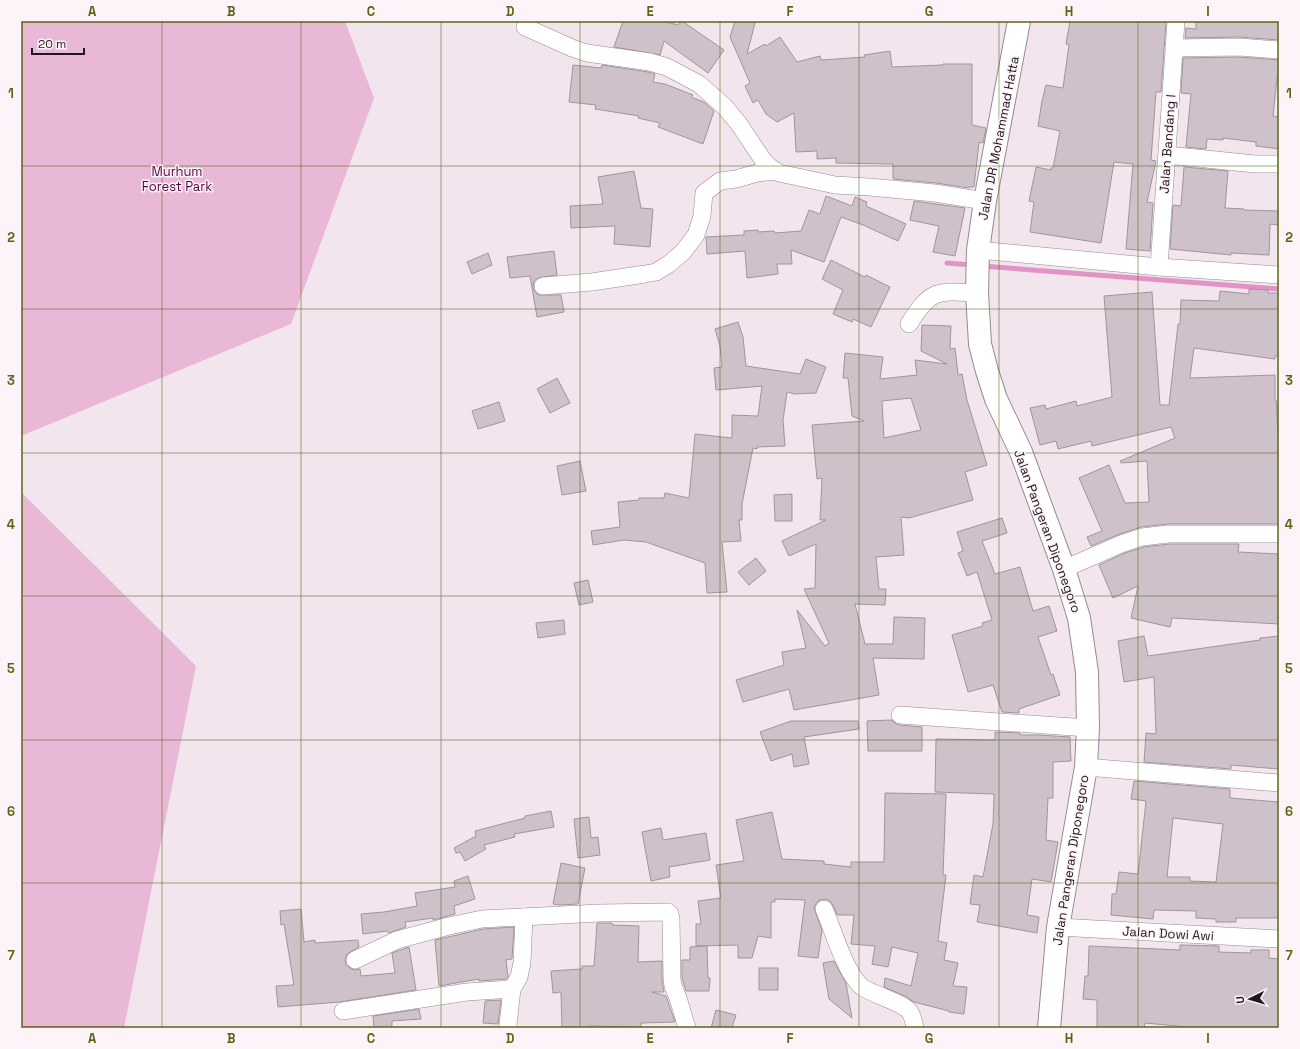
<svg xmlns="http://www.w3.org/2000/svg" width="1300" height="1049" viewBox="0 0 1300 1049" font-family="'Space Grotesk',sans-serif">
	<rect width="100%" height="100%" fill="#f2e5ed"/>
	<!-- green -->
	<g fill="#e9b8d6">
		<polygon points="21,21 345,21 374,98 291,324 21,436"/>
		<polygon points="21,492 196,666 124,1028 21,1028"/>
	</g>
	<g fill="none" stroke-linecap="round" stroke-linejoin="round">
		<!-- stream -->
		<g stroke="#e293c6" stroke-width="5">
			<polyline points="947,263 972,265"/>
			<polyline points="982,266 1279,289"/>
		</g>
	</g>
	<!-- building -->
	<g fill="#cec1c9" stroke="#a1959c" fill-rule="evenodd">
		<polygon points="623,21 662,21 678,25 681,21 682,21 724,50 708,73 664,41 660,55 614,47"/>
		<polygon points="735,21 747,21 755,23 747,54 765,44 766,46 780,37 797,62 820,56 821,60 865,57 864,55 890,51 892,67 943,65 943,64 972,64 972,125 986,128 983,143 979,142 974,187 969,187 969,188 936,183 893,179 893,164 836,163 836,158 817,159 817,151 796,152 794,113 777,122 766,114 758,100 753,103 745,86 750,83 730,37"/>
		<polygon points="1070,21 1166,21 1161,92 1156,92 1151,160 1156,161 1147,202 1153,203 1150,251 1126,249 1133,164 1114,162 1101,243 1030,232 1034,202 1029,201 1036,167 1051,170 1051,168 1053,168 1060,131 1038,126 1042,101 1046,85 1063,88 1069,45 1066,44"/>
		<polygon points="1196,21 1279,21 1279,40 1239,37 1185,38 1186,28 1196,29"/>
		<polygon points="1239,57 1279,60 1273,116 1279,117 1279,149 1256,146 1256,142 1223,138 1223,140 1207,139 1206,149 1186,147 1191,94 1181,93 1183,58"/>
		<polygon points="573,65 601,68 602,65 648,72 655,74 653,82 665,84 693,95 691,97 704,102 714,111 703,144 658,127 660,123 638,118 639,116 595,109 596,105 569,102"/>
		<polygon points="1184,167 1228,171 1225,208 1244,209 1244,210 1279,211 1279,225 1270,224 1269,255 1231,253 1231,255 1170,249 1173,205 1181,206"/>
		<polygon points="634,171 641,208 653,209 650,247 614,244 615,226 571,228 570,206 603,204 598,177"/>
		<polygon points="826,196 852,206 855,197 867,202 866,206 906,224 898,241 863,225 841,217 824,262 791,250 792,264 777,264 778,274 747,278 745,251 707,254 706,237 744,235 744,231 758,230 758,232 774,231 775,233 801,231 809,210 820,214"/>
		<polygon points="914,201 965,208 955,256 933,252 939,226 910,220"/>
		<polygon points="554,251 557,275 538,278 534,281 533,287 535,292 539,295 561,295 564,312 537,317 530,276 510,278 507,257"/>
		<polygon points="488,253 492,265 472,274 467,262"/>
		<polygon points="831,260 865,277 866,275 890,287 871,327 853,319 852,322 833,314 843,290 822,279"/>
		<polygon points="1249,289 1268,290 1268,293 1279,293 1279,356 1275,356 1275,359 1194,348 1190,378 1275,375 1275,400 1276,400 1279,449 1279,524 1168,524 1141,527 1117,535 1091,546 1087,537 1102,531 1079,478 1109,465 1125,503 1149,502 1147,461 1121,463 1120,461 1175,438 1171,427 1092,446 1091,441 1058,449 1056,441 1040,445 1030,408 1045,405 1046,409 1076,401 1077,406 1112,397 1104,296 1152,292 1160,405 1169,405 1178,324 1180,324 1181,300 1219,301 1220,291 1249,294"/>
		<polygon points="738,322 743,337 746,366 800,374 806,359 826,367 816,393 795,394 787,392 783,420 785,446 757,447 757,449 753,448 742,504 742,520 739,520 741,541 722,542 727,592 707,593 705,563 646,542 624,540 593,545 591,531 620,527 618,502 639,500 639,498 664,498 665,493 689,498 695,434 732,438 732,415 758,416 762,386 716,390 714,368 722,367 720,346 715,329"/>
		<path d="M 922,325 L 951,326 L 950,349 L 955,348 L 958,375 L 962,374 L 967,400 L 987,465 L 965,472 L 973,500 L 909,518 L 901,517 L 904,555 L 876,557 L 879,589 L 886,589 L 885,605 L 855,604 L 865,644 L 893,644 L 894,617 L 925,618 L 924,659 L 873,658 L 879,695 L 794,710 L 789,689 L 743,702 L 736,680 L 784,665 L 782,652 L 806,648 L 797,610 L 825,646 L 829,643 L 804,589 L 815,588 L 816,544 L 789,556 L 782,541 L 826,520 L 820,520 L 822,478 L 817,479 L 812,425 L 864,421 L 852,416 L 848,378 L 843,378 L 845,353 L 883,357 L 880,379 L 917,375 L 915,360 L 947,364 L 921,351 ZM 911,398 L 921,430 L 884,438 L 882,401 Z"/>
		<polygon points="557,378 570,403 550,413 537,389"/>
		<polygon points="499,402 505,421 478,429 472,411"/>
		<polygon points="580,461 586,491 562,495 557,466"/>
		<polygon points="792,494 792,521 775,521 774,495"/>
		<polygon points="1002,518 1007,533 982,541 995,574 1020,567 1033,611 1049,606 1057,631 1038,637 1051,675 1053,674 1060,695 1019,709 1019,713 1002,712 993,685 968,692 952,635 983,626 982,623 992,620 977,572 967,576 958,553 963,551 957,532"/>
		<polygon points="1169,544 1239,544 1238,552 1279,554 1279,624 1172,618 1170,627 1131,618 1138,586 1113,598 1099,565 1125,553 1144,547"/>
		<polygon points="756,558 766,571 749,585 738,572"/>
		<polygon points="588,580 593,602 579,605 574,583"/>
		<polygon points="564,620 565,634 538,638 536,623"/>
		<polygon points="1144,636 1148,656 1260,640 1260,638 1279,636 1279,769 1231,765 1231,769 1144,762 1146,733 1156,734 1154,677 1124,682 1118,641"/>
		<polygon points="892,720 895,723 899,725 922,727 922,751 868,751 867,721"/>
		<polygon points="791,721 858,721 859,729 804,737 809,764 794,767 792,754 771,761 760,732"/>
		<polygon points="995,732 1020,733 1020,735 1039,735 1070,737 1071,761 1053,762 1053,798 1048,798 1046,840 1058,842 1051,882 1032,879 1027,915 1039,917 1037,933 977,922 980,905 970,904 974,875 983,877 993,824 994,794 935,792 936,739 995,740"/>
		<path d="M 1134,781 L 1230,789 L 1230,798 L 1279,802 L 1279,918 L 1236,918 L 1236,922 L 1216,922 L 1216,919 L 1196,918 L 1196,911 L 1154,910 L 1153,919 L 1111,915 L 1112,894 L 1116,894 L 1119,872 L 1138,874 L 1146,801 L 1131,799 ZM 1173,818 L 1223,824 L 1216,882 L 1190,881 L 1190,877 L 1167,877 Z"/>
		<polygon points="885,793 946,794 943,875 946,875 938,941 947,943 944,960 958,963 953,986 967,987 964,1014 949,1012 949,1011 914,1002 905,996 884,987 885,978 911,986 918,953 892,947 888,967 872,964 875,946 851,944 854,915 837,915 833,905 830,901 826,899 820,900 816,903 814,908 822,930 818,958 798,956 805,900 775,899 775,902 771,902 771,938 758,936 752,958 738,958 738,945 696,946 696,924 701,924 698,901 721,898 716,865 744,861 736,820 772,812 782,859 824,861 824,864 851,867 851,862 884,862"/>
		<polygon points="551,811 554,827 514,834 515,837 484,845 486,849 465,861 460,852 456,853 454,848 476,836 475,831 525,818 525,816"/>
		<polygon points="589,817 591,838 598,837 600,855 578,858 574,819"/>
		<polygon points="661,828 663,840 706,833 710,860 669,867 670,877 651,881 642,832"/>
		<polygon points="561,863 585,868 578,904 559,905 553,904"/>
		<polygon points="468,876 475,899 454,906 455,914 433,920 433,918 405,922 406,927 389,933 387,931 363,934 361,914 384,912 417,906 415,893 455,887 454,881"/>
		<polygon points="301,909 304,942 315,940 315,943 358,940 359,947 347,954 345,960 346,965 350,968 355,970 360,969 361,976 395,973 392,953 409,947 416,990 339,1002 278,1007 276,986 294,985 284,924 281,925 280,911"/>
		<polygon points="597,923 612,923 612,925 639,926 638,962 662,961 662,980 664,992 652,992 666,996 675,1022 641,1023 641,1027 589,1026 589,1028 562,1028 561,992 553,993 551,971 582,969 582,966 594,966"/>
		<polygon points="514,927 512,959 506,960 508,977 506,979 479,981 479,979 439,986 435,940 483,929"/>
		<polygon points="1180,945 1219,946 1219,952 1251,953 1251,950 1269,950 1269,958 1279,959 1279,1028 1198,1028 1145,1023 1144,1028 1097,1028 1097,1000 1083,999 1085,976 1088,976 1089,946 1180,950"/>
		<polygon points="707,946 708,978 710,978 709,991 686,991 682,978 682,960 690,960 690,947"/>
		<polygon points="834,961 846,983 852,1018 829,999 823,963"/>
		<rect x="759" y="968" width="19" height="22"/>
		<polygon points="501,1000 498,1024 483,1023 485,1001"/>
		<polygon points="419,1009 421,1019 392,1021 392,1028 374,1028 373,1016"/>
		<polygon points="716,1010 736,1015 732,1028 711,1028"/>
	</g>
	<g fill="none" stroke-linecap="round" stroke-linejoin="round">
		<!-- street casing -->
		<g stroke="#968a91" stroke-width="18">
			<g id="street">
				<polyline points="525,27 572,48 587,53 650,62 667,67 699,84 724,106 739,124 763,160 770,167 779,173 835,185 869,187 935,193 985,201"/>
				<polyline points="1174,48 1239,47 1279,50"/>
				<polyline points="1167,155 1255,164 1279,164"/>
				<polyline points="978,250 1159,267 1279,275"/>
				<polyline points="1159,267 1176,21"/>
				<polyline points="543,286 592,282 645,274 656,272 669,264 683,252 696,235 702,216 704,193 720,181 736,179 757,173 776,171"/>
				<path d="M 909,324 C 931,288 938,291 977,293"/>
				<polyline points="1064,569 1121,544 1142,537 1168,534 1279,534"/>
				<polyline points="900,715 1088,728"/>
				<polyline points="1086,767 1279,783"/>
				<path d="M 824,909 C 833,929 845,973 862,987 C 872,994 903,1003 909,1011 C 913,1016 914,1022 915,1028"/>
				<polyline points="1058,927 1279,939"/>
				<polyline points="355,960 397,940 449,926 482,919 599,913 668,912 670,914 671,919 672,979 673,986 678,998 687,1028"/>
				<polyline points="343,1011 467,992 512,989"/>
				<polyline points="508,1025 512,989 519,977 522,963 524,917"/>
			</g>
		</g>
		<!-- highway casing -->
		<g stroke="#968a91" stroke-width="24">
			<polyline id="highway" points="1019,21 985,201 978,250 977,293 980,344 987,371 996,399 1021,452 1064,569 1079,618 1087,672 1088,728 1086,767 1058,927 1049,1028"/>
		</g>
		<!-- street -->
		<use href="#street" stroke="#fff" stroke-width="17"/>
		<!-- highway -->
		<use href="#highway" stroke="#fff" stroke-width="22"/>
	</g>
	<!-- grid -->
	<path fill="none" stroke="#566814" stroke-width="1" stroke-opacity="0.55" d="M 162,21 L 162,1028M 301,21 L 301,1028M 441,21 L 441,1028M 580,21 L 580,1028M 720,21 L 720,1028M 859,21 L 859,1028M 999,21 L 999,1028M 1138,21 L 1138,1028M 21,166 L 1279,166M 21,309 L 1279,309M 21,453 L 1279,453M 21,596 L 1279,596M 21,740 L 1279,740M 21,883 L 1279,883"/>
	<g text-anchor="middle" stroke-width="3" stroke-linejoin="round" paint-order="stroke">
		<!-- street labels -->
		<g font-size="13" fill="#1e191c" stroke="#fef3f9">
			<text transform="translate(998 138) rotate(-79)" y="5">Jalan DR Mohammad Hatta</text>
			<text transform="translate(1167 144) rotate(-86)" y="5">Jalan Bandang I</text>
			<text transform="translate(1048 531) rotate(70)" y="5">Jalan Pangeran Diponegoro</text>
			<text transform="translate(1070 860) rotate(-81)" y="5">Jalan Pangeran Diponegoro</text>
			<text transform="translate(1168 933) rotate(3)" y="5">Jalan Dowi Awi</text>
		</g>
		<!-- park labels -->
		<g font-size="13" fill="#4d073c" stroke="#fef3f9">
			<text x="177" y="176">Murhum<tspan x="177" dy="15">Forest Park</tspan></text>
		</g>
	</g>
	<!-- border -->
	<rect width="1300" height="1049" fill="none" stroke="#fef3f9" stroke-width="44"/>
	<!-- north arrow -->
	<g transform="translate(1250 999) rotate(265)" stroke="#fef3f9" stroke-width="3" paint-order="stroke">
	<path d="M0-3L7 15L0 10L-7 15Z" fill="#1e191c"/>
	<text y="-6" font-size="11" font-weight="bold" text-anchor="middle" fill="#1e191c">U</text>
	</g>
	<!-- scale -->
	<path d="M32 48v6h52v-6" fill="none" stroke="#1e191c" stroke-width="2"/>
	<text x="38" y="48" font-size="12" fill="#1e191c" stroke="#fef3f9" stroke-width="3" paint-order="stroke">20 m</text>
	<rect x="22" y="22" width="1256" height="1005" fill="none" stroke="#566814" stroke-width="1.5"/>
	<g font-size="13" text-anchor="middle" font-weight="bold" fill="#566814">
		<text x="92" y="16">A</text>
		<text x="231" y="16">B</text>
		<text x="371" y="16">C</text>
		<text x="510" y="16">D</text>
		<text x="650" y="16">E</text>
		<text x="790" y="16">F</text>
		<text x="929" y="16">G</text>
		<text x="1069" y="16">H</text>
		<text x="1208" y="16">I</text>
		<text x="11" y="98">1</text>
		<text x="1289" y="98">1</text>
		<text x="11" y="242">2</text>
		<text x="1289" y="242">2</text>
		<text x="11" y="385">3</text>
		<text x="1289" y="385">3</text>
		<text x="11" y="529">4</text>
		<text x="1289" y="529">4</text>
		<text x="11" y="673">5</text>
		<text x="1289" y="673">5</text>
		<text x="11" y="816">6</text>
		<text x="1289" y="816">6</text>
		<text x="11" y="960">7</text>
		<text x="1289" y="960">7</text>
		<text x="92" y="1043">A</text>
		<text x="231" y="1043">B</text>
		<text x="371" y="1043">C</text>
		<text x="510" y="1043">D</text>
		<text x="650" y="1043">E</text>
		<text x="790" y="1043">F</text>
		<text x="929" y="1043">G</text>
		<text x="1069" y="1043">H</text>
		<text x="1208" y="1043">I</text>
	</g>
</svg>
